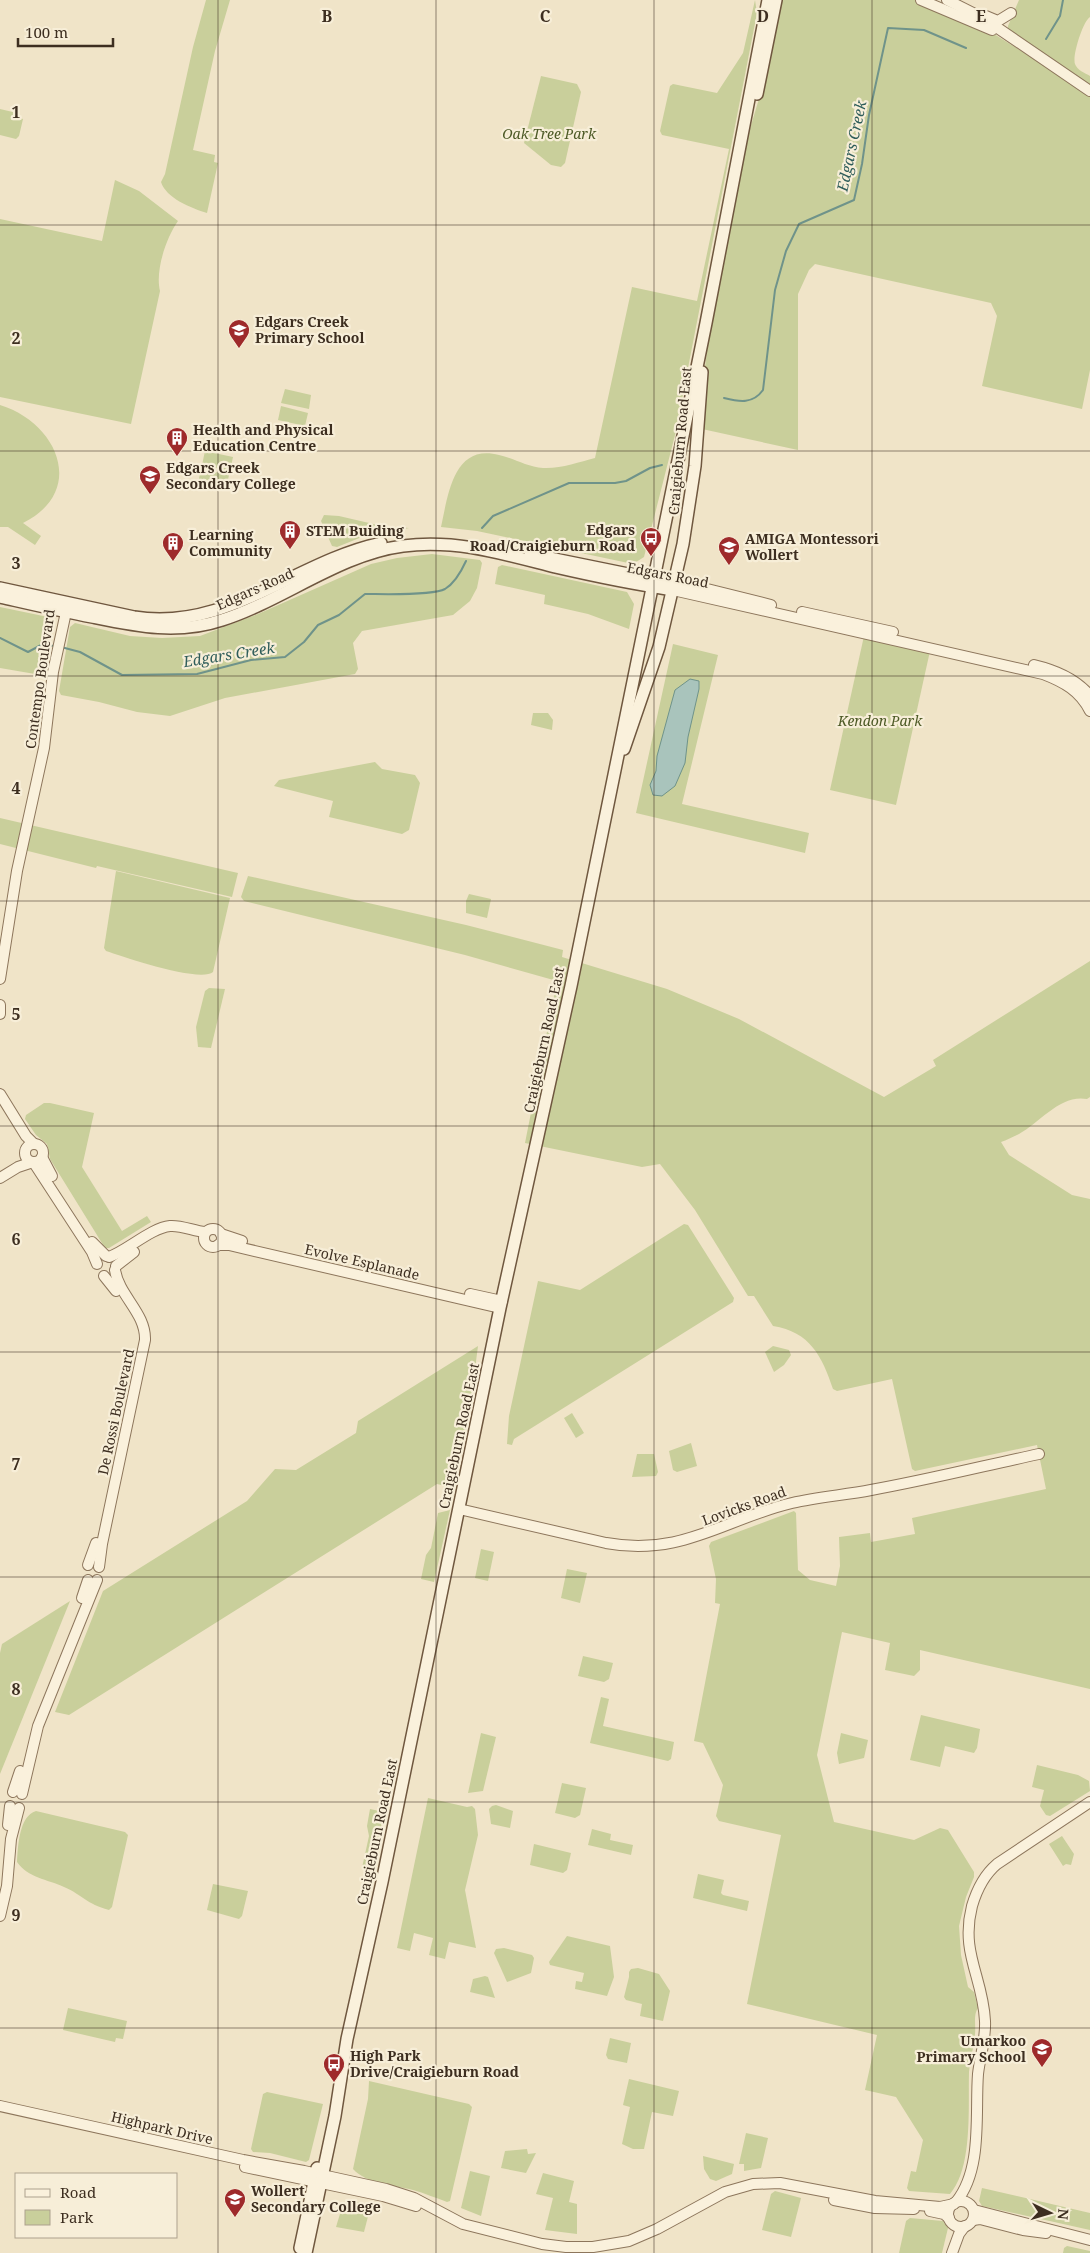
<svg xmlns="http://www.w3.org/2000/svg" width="1090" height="2253" viewBox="0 0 1090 2253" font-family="'Noto Serif',serif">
	<rect width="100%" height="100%" fill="#f0e4c8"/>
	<!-- green -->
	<g fill="#c9cf9b">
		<path d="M 206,0 L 230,0 L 215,51 L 193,150 L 215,155 L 214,162 L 218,163 L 207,213 C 191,208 166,198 161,182 L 165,174 L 193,47 Z"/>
		<path d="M 755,0 L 757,13 L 675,435 L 644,557 L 633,564 L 477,531 L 441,527 C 448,496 453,443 499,455 C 514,458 527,467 543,468 C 560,469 579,462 595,458 L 632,287 L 697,301 L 729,149 L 662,135 L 660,131 L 670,86 L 673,84 L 717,93 L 743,53 Z"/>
		<polygon points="779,0 915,0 943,10 994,34 1090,94 1090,370 1082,409 982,386 997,316 991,303 815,264 809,270 798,294 798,450 702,429 705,367 710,326 746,142 761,92"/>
		<path d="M 1019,0 L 1090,0 L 1090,17 C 1083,21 1072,56 1075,64 C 1077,70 1085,73 1090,76 L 1090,86 L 1008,30 L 1008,26 Z"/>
		<polygon points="541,76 577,84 581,92 565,163 561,167 551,165 524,143"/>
		<polygon points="0,109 17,113 16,117 23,119 19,136 16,139 0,135"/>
		<path d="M 115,180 L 139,191 L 178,221 C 166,238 155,271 160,291 L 131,424 L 0,397 L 0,219 L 102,241 Z"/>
		<polygon points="285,389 311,395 309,409 281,403"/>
		<path d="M 0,405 C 58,423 87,491 23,523 L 41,536 L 35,545 L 8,527 L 0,527 Z"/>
		<polygon points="281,406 308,413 305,426 278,420"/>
		<polygon points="205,451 233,457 230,471 202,465"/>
		<polygon points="201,469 229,475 226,489 198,483"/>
		<polygon points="324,515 339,516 382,526 409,528 362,537 337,547 332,546 321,521"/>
		<polygon points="432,554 480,560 482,563 477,588 470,601 453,615 362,631 353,643 358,669 355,674 225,698 170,716 137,712 99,702 61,695 59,691 70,627 75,623 130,636 162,638 200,636 258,614 371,564 397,558"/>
		<polygon points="502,565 627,592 634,604 629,629 588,614 544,604 545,595 495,584 498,567"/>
		<polygon points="0,607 48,617 50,621 39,672 35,674 0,668"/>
		<polygon points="864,636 930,651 896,805 830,790"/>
		<polygon points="673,644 718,655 682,804 809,833 805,853 636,813"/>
		<polygon points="533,713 548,713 553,720 552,730 531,725"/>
		<polygon points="375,762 382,769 415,775 420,783 409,830 402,834 329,817 333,801 274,786 279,780"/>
		<polygon points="0,818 238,873 232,897 97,866 96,868 0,844"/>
		<path d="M 116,871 L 230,898 L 213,972 C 200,983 124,957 106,951 L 104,948 Z"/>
		<path d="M 248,876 L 466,925 L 563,950 L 562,957 L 667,989 L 739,1019 L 884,1097 L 936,1066 L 933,1060 L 1090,961 L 1090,1097 L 1087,1099 C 1061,1094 1040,1122 1019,1134 C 1013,1137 1007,1140 1001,1142 L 1009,1155 L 1072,1195 L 1090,1199 L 1090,1689 L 920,1650 L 920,1670 L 914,1676 L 885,1670 L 890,1643 L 842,1632 L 817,1755 L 834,1822 L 914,1840 L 940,1828 L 948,1830 L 974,1872 L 974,1877 L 966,1897 L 959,1926 L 961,1955 L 968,1987 L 974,1992 L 978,2008 C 973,2015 976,2025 975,2034 C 974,2047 970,2059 969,2072 C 968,2106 973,2168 950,2194 L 909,2191 L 907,2188 L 911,2171 L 916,2172 L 923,2140 L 896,2097 L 865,2090 L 877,2035 L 747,2004 L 781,1835 L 719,1821 L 716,1816 L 723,1785 L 703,1743 L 694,1741 L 720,1604 L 715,1603 L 716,1579 L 709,1546 L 711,1542 L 794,1511 L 796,1513 L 798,1570 L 810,1580 L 836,1586 L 840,1566 L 839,1537 L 870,1533 L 871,1542 L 915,1534 L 912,1518 L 1046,1489 L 1037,1445 L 915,1471 L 912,1469 L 892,1379 L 837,1391 L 833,1389 C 822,1356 810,1332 773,1326 L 754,1296 L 748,1296 L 695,1210 L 660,1164 L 642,1167 L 525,1143 L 557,981 L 465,955 L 244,901 L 241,897 Z"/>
		<polygon points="469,894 491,899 487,918 466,913 466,901"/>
		<polygon points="209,988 225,989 211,1048 198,1047 196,1027 205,991"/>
		<polygon points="44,1103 50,1103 94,1113 82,1167 122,1231 147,1216 151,1222 109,1248 105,1248 50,1159 47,1144 36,1135 25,1119 26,1115"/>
		<polygon points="684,1224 688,1225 734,1298 733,1302 514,1439 512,1445 507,1444 509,1416 538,1281 580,1290"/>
		<polygon points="478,1346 469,1415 455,1483 450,1487 437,1484 69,1715 55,1712 103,1591 247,1501 275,1469 296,1470 356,1433 358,1421"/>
		<polygon points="773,1346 789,1350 791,1355 784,1365 774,1372 765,1352"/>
		<polygon points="572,1413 584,1433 576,1438 564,1418"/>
		<polygon points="691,1443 697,1466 677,1472 673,1470 669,1451"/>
		<polygon points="637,1454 654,1454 658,1472 656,1476 632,1477"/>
		<polygon points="450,1510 434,1582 421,1579 426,1555 431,1548 438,1513"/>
		<polygon points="481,1549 494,1552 488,1581 475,1578"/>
		<polygon points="567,1569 587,1573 580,1603 561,1598"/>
		<polygon points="70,1601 0,1774 0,1653 2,1644"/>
		<polygon points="583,1656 613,1663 609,1679 604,1682 578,1676"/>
		<polygon points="601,1697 609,1699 603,1726 674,1742 671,1759 668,1761 590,1743"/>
		<polygon points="921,1715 980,1729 977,1748 974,1753 945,1746 940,1767 910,1760"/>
		<polygon points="481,1733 496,1737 483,1791 468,1793"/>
		<polygon points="841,1733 868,1740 864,1758 839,1764 837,1753"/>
		<polygon points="1037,1765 1078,1775 1089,1781 1090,1791 1050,1816 1046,1815 1040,1806 1044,1790 1032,1787"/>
		<polygon points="562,1783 586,1788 580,1815 575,1818 555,1813"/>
		<polygon points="428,1798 467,1807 472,1806 475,1809 478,1835 465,1890 476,1948 449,1942 445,1959 429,1955 433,1938 414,1933 410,1951 397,1948"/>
		<polygon points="496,1805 513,1811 510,1828 491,1824 489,1809 492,1806"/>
		<polygon points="370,1809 384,1812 373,1866 368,1869 362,1868 369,1836 367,1826"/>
		<path d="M 36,1811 L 125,1832 L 128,1835 L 112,1907 L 109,1910 C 86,1904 83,1895 64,1887 C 47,1879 28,1878 17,1862 C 18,1846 19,1816 36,1811 Z"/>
		<polygon points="592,1829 611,1834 610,1840 633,1845 631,1855 588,1845"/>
		<polygon points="1062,1836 1074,1854 1071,1865 1066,1864 1063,1866 1049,1844"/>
		<polygon points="534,1844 571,1853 567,1870 563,1873 530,1865"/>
		<polygon points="698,1874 724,1880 721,1893 723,1895 749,1901 747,1911 693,1898"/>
		<polygon points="213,1884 248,1891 242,1916 239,1919 207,1910"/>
		<polygon points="567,1936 610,1946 614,1977 607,1996 575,1989 576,1981 582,1982 584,1973 550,1965 549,1962"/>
		<polygon points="504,1948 532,1955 534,1958 531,1973 507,1982 494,1953 496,1949"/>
		<polygon points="638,1968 659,1974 670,1991 663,2021 640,2016 642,2004 626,2000 624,1997 629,1977 629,1972 631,1969"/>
		<polygon points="485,1976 488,1977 495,1998 470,1992 473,1979"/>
		<polygon points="68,2008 127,2021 123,2039 116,2038 115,2042 63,2030"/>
		<polygon points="610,2038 631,2043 627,2063 608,2059 606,2055"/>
		<polygon points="629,2079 679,2091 673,2116 652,2112 644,2149 633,2149 622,2144 630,2107 623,2105"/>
		<path d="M 369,2081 L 469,2104 L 472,2107 L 450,2201 L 447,2202 C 436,2198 424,2193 413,2190 C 393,2185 367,2184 353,2169 L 368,2099 Z"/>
		<polygon points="267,2092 323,2104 309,2160 306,2162 270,2153 253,2152 251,2149 263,2094"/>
		<polygon points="746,2133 768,2138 761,2168 744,2171 744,2164 739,2164"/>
		<polygon points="527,2149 528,2154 536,2153 526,2173 501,2168 505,2151"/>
		<polygon points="703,2156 734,2164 732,2174 716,2181 710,2179 704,2169"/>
		<polygon points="470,2171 490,2176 481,2216 461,2208"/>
		<polygon points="543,2173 574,2181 569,2202 577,2204 577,2234 545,2230 553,2198 536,2194"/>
		<polygon points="982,2188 1090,2213 1090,2230 982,2206 979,2201"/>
		<polygon points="775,2191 801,2198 791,2237 762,2230 771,2194"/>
		<polygon points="350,2200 371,2205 364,2232 336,2227 343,2204"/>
		<polygon points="910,2218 943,2221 948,2228 942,2253 899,2253 906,2221"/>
		<polygon points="1067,2246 1090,2251 1090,2253 1063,2253 1064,2248"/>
	</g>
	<!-- water -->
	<polygon fill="#a9c4bc" stroke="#6f938a" points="690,679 699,681 699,689 688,737 685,763 675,786 662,796 653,795 650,785 656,771 657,756 675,690"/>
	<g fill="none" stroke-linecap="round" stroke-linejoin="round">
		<!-- stream -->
		<g stroke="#6f938a" stroke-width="2">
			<polyline points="1046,39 1060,16 1063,0"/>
			<path d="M 724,398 C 740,402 753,404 763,390 L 775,290 L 786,251 L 799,224 L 854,200 L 862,164 L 869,115 L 888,28 L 924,30 L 966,48"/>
			<polyline points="482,528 493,516 569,483 615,483 626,481 650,468 662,465"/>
			<polyline points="0,638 28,652 43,644 54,646"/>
			<path d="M 61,647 L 80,652 L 122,675 L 197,674 L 251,660 L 285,657 L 304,642 L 318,625 L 339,615 L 365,594 C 382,594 432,596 445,589 C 455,583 461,572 466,561"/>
		</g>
		<!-- tertiary casing -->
		<g stroke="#8d765c" stroke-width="12">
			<g id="tertiary">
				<polyline points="921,0 992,30"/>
				<polyline points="947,0 983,18 1090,91"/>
				<polyline points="986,16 998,21 1011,13"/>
				<polyline points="675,581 771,605"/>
				<path d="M 673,590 L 1043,674 C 1064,682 1080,691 1090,711"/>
				<polyline points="802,612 893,632"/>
				<path d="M 1034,665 C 1055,670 1076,678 1090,696"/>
				<polyline points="0,979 17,871 44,748 53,672 66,612 65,606"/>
				<polyline points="0,1005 0,1014"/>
				<polyline points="0,1094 26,1136 34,1144"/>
				<circle cx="34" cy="1153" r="9"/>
				<polyline points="42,1157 52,1176"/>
				<polyline points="34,1163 92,1252 97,1264"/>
				<polyline points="0,1178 18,1167 33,1162"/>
				<circle cx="213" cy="1238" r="9"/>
				<polyline points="221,1234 242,1241"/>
				<polyline points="92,1242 106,1256"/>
				<polyline points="218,1245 229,1245 500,1308"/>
				<path d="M 109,1257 C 128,1250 151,1228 170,1226 C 181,1225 194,1231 205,1232"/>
				<polyline points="116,1266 134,1252"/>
				<polyline points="104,1276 116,1291"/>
				<polyline points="470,1294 502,1301"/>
				<path d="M 459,1509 L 606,1543 C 682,1557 724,1519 792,1503 C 818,1497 845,1495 871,1490 C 927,1480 983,1466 1039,1454"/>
				<polyline points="88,1565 96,1543"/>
				<path d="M 99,1567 L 102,1544 L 145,1340 C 146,1313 119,1296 115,1270"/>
				<polyline points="82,1598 88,1580"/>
				<polyline points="13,1792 20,1771"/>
				<polyline points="22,1794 38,1726 97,1580"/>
				<polyline points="8,1825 10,1806"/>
				<polyline points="0,1916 7,1886 11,1839 19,1808"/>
				<polyline points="0,2106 243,2160 304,2171 386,2189 414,2198 463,2224 542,2244 566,2247 593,2247 629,2241 657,2229 725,2192 753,2184 780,2183 875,2201 940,2207 954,2204"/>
				<polyline points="245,2167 383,2196 416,2206"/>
				<polyline points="834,2200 875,2208 914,2209"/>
				<circle cx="961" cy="2214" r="13"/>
				<path d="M 956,2202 C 983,2169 975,2113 978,2074 C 980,2056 986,2039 985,2021 C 983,1977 960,1953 972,1906 C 977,1889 984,1875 997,1864 L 1090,1802"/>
				<polyline points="974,2210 1090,2240"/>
				<polyline points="930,2211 944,2214 949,2218"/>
				<polyline points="973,2220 980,2219 1023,2230 1046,2233"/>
				<polyline points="952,2253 959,2234 965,2226"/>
			</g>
		</g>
		<!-- secondary casing -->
		<g stroke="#6f573f" stroke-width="14">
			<g id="secondary">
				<polyline points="757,94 776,0"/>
				<polyline points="530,554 638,576 675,581"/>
				<path d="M 0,588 L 134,617 C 227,632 294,562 381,543"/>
				<path d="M 0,597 C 31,604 61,611 92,617 C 136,626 177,635 222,620 C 282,601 340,554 403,546 C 456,539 504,554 555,567 C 594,576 633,584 673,590"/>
				<polyline points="624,749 659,647 683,544 695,466 702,372"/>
				<polyline points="300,2248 317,2168"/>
				<polyline points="306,2253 335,2116 347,2039 382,1882 500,1308 571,986 706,323 768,0"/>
			</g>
		</g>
		<!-- tertiary -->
		<use href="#tertiary" stroke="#faf1dc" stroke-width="10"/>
		<!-- secondary -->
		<use href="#secondary" stroke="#faf1dc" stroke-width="11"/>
	</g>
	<!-- grid -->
	<path fill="none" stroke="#3d2e20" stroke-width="1" stroke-opacity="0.55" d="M 218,0 L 218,2253M 436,0 L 436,2253M 654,0 L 654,2253M 872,0 L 872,2253M 0,225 L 1090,225M 0,451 L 1090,451M 0,676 L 1090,676M 0,901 L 1090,901M 0,1126 L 1090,1126M 0,1352 L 1090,1352M 0,1577 L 1090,1577M 0,1802 L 1090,1802M 0,2028 L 1090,2028"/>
	<!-- icons -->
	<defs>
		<g id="school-pin" transform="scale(1.125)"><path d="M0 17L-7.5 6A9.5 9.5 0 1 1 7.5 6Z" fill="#9e2a2b" stroke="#f7eed8"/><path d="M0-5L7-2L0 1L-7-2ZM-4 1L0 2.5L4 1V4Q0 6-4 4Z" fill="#fff"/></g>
		<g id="building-pin" transform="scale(1.125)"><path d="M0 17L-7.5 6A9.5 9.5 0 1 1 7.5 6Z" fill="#9e2a2b" stroke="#f7eed8"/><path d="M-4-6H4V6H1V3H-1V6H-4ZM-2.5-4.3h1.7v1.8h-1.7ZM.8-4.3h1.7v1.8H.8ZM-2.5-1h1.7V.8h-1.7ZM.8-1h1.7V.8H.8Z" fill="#fff"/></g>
		<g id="bus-pin" transform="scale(1.125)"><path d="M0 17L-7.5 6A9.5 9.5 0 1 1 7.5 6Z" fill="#9e2a2b" stroke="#f7eed8"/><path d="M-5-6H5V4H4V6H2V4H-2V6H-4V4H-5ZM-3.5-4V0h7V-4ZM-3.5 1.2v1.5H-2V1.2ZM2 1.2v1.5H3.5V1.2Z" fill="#fff"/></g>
	</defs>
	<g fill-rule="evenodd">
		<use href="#school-pin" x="239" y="330"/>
		<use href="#building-pin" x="177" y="438"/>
		<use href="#school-pin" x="150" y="476"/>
		<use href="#building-pin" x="290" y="531"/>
		<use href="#bus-pin" x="651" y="538"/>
		<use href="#building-pin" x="173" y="543"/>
		<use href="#school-pin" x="729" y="547"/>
		<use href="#school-pin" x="1042" y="2049"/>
		<use href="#bus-pin" x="334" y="2064"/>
		<use href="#school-pin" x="235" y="2199"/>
	</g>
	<g text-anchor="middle" stroke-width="4.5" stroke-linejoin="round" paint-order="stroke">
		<!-- park labels -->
		<g font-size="14" font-style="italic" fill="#4d5a26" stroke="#f7eed8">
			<text x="549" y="139">Oak Tree Park</text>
			<text x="880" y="726">Kendon Park</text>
		</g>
		<!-- poi labels -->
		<g font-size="14" font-weight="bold" fill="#3d2e20" stroke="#f7eed8" text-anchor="start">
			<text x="255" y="327">Edgars Creek<tspan x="255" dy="16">Primary School</tspan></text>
			<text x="193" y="435">Health and Physical<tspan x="193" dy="16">Education Centre</tspan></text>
			<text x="166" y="473">Edgars Creek<tspan x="166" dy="16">Secondary College</tspan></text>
			<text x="635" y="535" text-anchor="end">Edgars<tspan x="635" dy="16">Road/Craigieburn Road</tspan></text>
			<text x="306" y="536">STEM Buiding</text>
			<text x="189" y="540">Learning<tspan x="189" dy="16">Community</tspan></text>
			<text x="745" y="544">AMIGA Montessori<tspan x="745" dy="16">Wollert</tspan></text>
			<text x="1026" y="2046" text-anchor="end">Umarkoo<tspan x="1026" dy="16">Primary School</tspan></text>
			<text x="350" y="2061">High Park<tspan x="350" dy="16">Drive/Craigieburn Road</tspan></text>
			<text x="251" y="2196">Wollert<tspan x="251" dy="16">Secondary College</tspan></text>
		</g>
		<!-- street labels -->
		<g font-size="14" fill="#3d2e20" stroke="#f7eed8">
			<text transform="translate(680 441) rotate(-85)" y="5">Craigieburn Road East</text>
			<text transform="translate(668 575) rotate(11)" y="5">Edgars Road</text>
			<text transform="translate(255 589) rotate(-24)" y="5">Edgars Road</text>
			<text transform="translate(40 679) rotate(-82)" y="5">Contempo Boulevard</text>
			<text transform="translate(544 1040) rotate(-78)" y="5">Craigieburn Road East</text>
			<text transform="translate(362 1262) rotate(13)" y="5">Evolve Esplanade</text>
			<text transform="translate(116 1412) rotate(-78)" y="5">De Rossi Boulevard</text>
			<text transform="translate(459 1436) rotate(-78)" y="5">Craigieburn Road East</text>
			<text transform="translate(744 1506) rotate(-20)" y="5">Lovicks Road</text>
			<text transform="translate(377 1832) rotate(-78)" y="5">Craigieburn Road East</text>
			<text transform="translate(162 2128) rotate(13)" y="5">Highpark Drive</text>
		</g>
		<!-- water labels -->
		<g font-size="15" font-style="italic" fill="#2f5d5a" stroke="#f7eed8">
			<text transform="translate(852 146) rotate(-78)" y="5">Edgars Creek</text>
			<text transform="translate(229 655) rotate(-9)" y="5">Edgars Creek</text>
		</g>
	</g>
	<g font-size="16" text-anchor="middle" font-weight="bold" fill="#3d2e20" stroke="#f7eed8" stroke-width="4.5" stroke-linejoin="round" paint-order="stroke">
		<text x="327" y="22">B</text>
		<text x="545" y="22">C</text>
		<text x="763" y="22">D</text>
		<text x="981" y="22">E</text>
		<text x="16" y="118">1</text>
		<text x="16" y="344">2</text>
		<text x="16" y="569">3</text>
		<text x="16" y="794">4</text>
		<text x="16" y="1020">5</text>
		<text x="16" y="1245">6</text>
		<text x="16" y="1470">7</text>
		<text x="16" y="1695">8</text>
		<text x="16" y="1921">9</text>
	</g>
	<!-- legend -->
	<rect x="15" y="2173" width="162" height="65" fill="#f7eed8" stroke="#ada18e"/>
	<rect x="25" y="2189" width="25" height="8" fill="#faf1dc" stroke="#ada18e"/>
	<text x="60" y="2198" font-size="15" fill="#3d2e20">Road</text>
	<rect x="25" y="2210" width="25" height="15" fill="#c9cf9b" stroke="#ada18e"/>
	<text x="60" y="2223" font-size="15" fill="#3d2e20">Park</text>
	<!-- north arrow -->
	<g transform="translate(1050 2213) rotate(95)" stroke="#f7eed8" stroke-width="4" paint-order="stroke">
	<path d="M0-4L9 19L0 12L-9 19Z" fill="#3d2e20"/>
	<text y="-8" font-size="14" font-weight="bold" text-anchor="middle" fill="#3d2e20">N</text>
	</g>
	<!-- scale -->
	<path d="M18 38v8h95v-8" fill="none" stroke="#3d2e20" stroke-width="2.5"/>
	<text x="25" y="38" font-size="15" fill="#3d2e20" stroke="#f7eed8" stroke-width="4" paint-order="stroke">100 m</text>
</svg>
